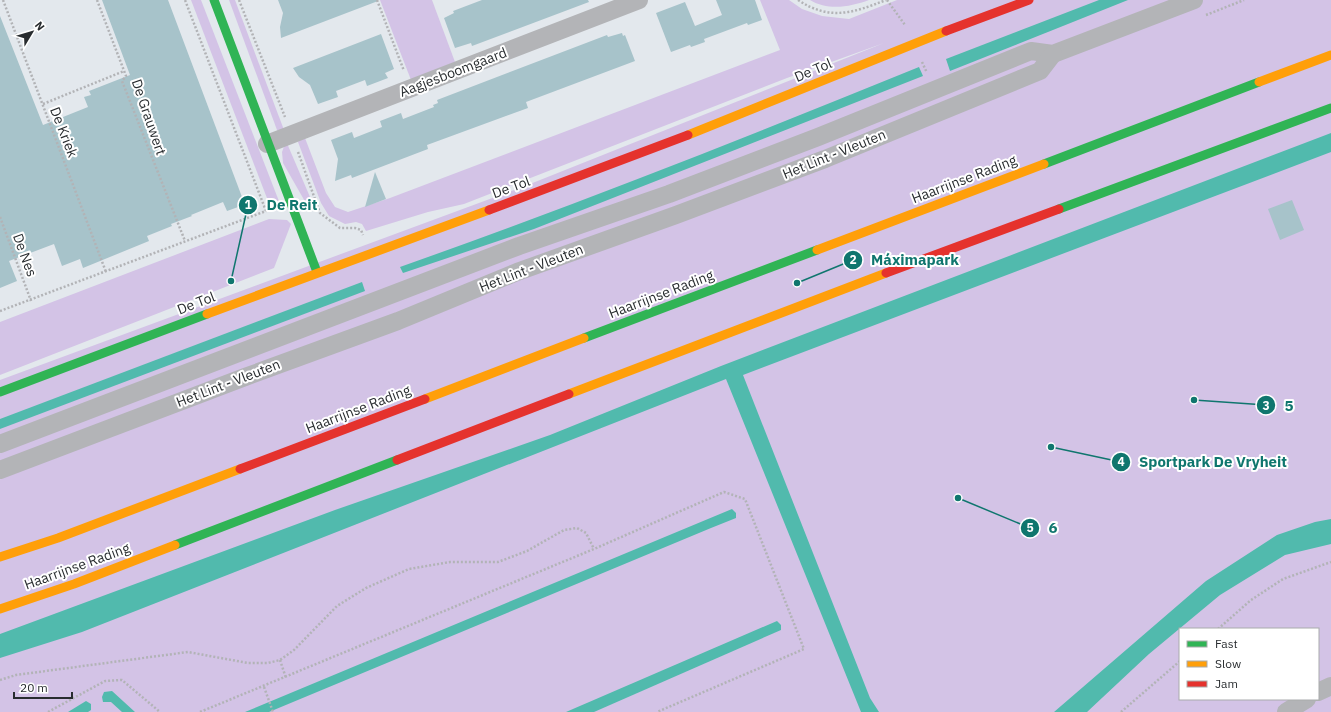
<svg xmlns="http://www.w3.org/2000/svg" width="1331" height="712" viewBox="0 0 1331 712" font-family="'IBM Plex Sans',sans-serif">
	<rect width="100%" height="100%" fill="#e3e8ed"/>
	<!-- green -->
	<g fill="#d3c3e6" fill-rule="evenodd">
		<polygon points="191,0 201,0 282,209 270,206"/>
		<polygon points="229,0 235,0 284,130 281,132 277,130"/>
		<polygon points="380,0 432,0 455,62 411,80"/>
		<path d="M 760,0 L 789,0 L 802,9 L 822,16 L 849,19 L 897,0 L 1331,0 L 1331,712 L 0,712 L 0,380 L 525,186 L 884,43 L 787,78 L 464,204 L 428,212 L 366,231 L 362,224 L 356,222 L 345,224 L 329,216 L 321,203 L 298,142 L 301,137 L 305,138 L 326,193 L 335,207 L 348,212 L 390,198 L 780,50 ZM 1180,629 L 1318,629 L 1318,699 L 1180,699 Z"/>
		<path d="M 810,0 L 869,0 C 850,7 828,11 810,0 Z"/>
		<polygon points="286,141 313,204 307,205 283,163 282,152"/>
		<polygon points="269,219 287,220 291,224 274,268 0,375 0,322"/>
	</g>
	<!-- water -->
	<g fill="#51baad">
		<polygon points="1099,0 1128,0 950,71 946,59"/>
		<path d="M 919,67 L 923,76 L 534,229 L 403,273 L 400,267 C 575,205 747,137 919,67 Z"/>
		<polygon points="1331,133 1331,152 743,375 870,698 879,712 861,712 726,379 82,632 0,658 0,634 335,510 550,435 721,366"/>
		<polygon points="362,282 365,291 0,429 0,419"/>
		<polygon points="732,509 736,513 736,518 711,528 269,712 245,712"/>
		<polygon points="1331,519 1331,544 1285,555 1220,595 1149,654 1087,712 1054,712 1206,581 1277,535 1315,522"/>
		<polygon points="777,621 781,625 781,630 594,712 566,712"/>
		<polygon points="112,691 135,712 122,712 111,702 103,702 102,697 104,692"/>
		<polygon points="86,701 91,704 91,710 88,712 68,712"/>
	</g>
	<!-- building -->
	<g fill="#a7c3ca">
		<polygon points="102,0 168,0 242,197 239,199 241,206 227,211 223,202 191,215 192,216 171,224 172,226 147,236 149,241 83,268 80,259 62,266 54,244 9,261 17,281 0,288 0,16 43,125 88,107 84,97 91,95 89,91 130,75"/>
		<polygon points="278,0 378,0 378,1 281,38 280,27 283,13"/>
		<polygon points="482,0 588,0 589,2 472,46 471,43 455,48 444,18 454,13 453,11"/>
		<polygon points="716,0 755,0 762,20 748,25 747,23 704,39 705,42 691,47 690,45 671,52 656,13 685,2 695,26 722,15"/>
		<polygon points="622,33 623,36 625,35 635,61 526,102 528,108 427,145 428,149 352,178 351,175 335,181 338,159 331,140 352,132 354,138 382,127 380,121 401,113 403,119 434,107 433,105 438,103 437,100 607,35 608,37"/>
		<polygon points="381,34 394,69 385,73 388,78 367,86 365,80 336,91 338,97 318,104 310,85 299,77 293,68"/>
		<polygon points="375,172 386,199 365,207"/>
		<polygon points="1292,200 1304,230 1280,240 1268,209"/>
	</g>
	<g fill="none" stroke-linecap="round" stroke-linejoin="round">
		<!-- path -->
		<g stroke="#b2b3b6" stroke-width="2.5" stroke-dasharray="2 2" stroke-linecap="butt">
			<polyline points="3,0 106,272"/>
			<polyline points="97,0 126,76 122,81 185,241"/>
			<polyline points="239,0 285,117"/>
			<polyline points="377,0 404,71"/>
			<path d="M 798,0 C 830,21 853,13 886,0"/>
			<polyline points="887,0 905,25"/>
			<polyline points="1206,15 1244,0"/>
			<polyline points="922,62 927,73"/>
			<polyline points="43,104 124,71"/>
			<polyline points="298,152 320,213 340,228 355,228 361,230 363,235"/>
			<polyline points="0,217 31,301"/>
			<polyline points="0,311 266,211 185,0"/>
			<polyline points="1218,629 1251,600 1283,579 1331,562"/>
			<polyline points="280,660 286,678"/>
			<polyline points="0,680 16,675 188,652 248,663 268,663 280,660 294,650 337,606 366,588 409,569 450,562 498,562 527,551 564,530 577,528 586,533 594,549"/>
			<polyline points="264,687 273,712"/>
			<polyline points="48,712 105,681 122,680 160,712"/>
			<polyline points="200,712 594,549 724,492 745,499 804,649 657,712"/>
			<polyline points="1121,712 1180,661"/>
		</g>
		<!-- street -->
		<g stroke="#b3b4b7" stroke-width="18">
			<polyline points="267,144 639,0"/>
			<polyline points="0,444 519,246 669,194 818,137 1031,51 1053,54 1194,0"/>
			<polyline points="0,470 245,377 398,321 517,272 676,215 825,159 1040,71 1053,54"/>
			<polyline points="1318,692 1331,686"/>
			<polyline points="1286,712 1307,699"/>
		</g>
		<!-- fast -->
		<g stroke="#30b455" stroke-width="9">
			<polyline points="214,0 317,272"/>
			<polyline points="1044,164 1259,82"/>
			<polyline points="1059,209 1331,108"/>
			<polyline points="584,338 817,250"/>
			<polyline points="0,392 207,314"/>
			<polyline points="175,545 397,460"/>
		</g>
		<!-- slow -->
		<g stroke="#ff9f0a" stroke-width="9">
			<polyline points="1259,82 1331,55"/>
			<polyline points="688,135 946,31"/>
			<polyline points="817,250 1044,164"/>
			<polyline points="207,314 489,210"/>
			<polyline points="569,394 886,273"/>
			<polyline points="425,399 584,338"/>
			<polyline points="0,557 58,538 240,469"/>
			<polyline points="0,609 74,584 175,545"/>
		</g>
		<!-- jam -->
		<g stroke="#e5322d" stroke-width="9">
			<polyline points="946,31 1029,0"/>
			<polyline points="489,210 688,135"/>
			<polyline points="886,273 1059,209"/>
			<polyline points="397,460 569,394"/>
			<polyline points="240,469 425,399"/>
		</g>
	</g>
	<g text-anchor="middle" stroke-width="4" stroke-linejoin="round" paint-order="stroke">
		<!-- street labels -->
		<g font-size="14" fill="#282c2f" stroke="#fff">
			<text transform="translate(813 70) rotate(-23)" y="5">De Tol</text>
			<text transform="translate(453 72) rotate(-21)" y="5">Aagjesboomgaard</text>
			<text transform="translate(149 117) rotate(71)" y="5">De Grauwert</text>
			<text transform="translate(64 132) rotate(69)" y="5">De Kriek</text>
			<text transform="translate(834 154) rotate(-22)" y="5">Het Lint - Vleuten</text>
			<text transform="translate(964 179) rotate(-21)" y="5">Haarrijnse Rading</text>
			<text transform="translate(511 187) rotate(-20)" y="5">De Tol</text>
			<text transform="translate(25 255) rotate(70)" y="5">De Nes</text>
			<text transform="translate(531 268) rotate(-21)" y="5">Het Lint - Vleuten</text>
			<text transform="translate(661 294) rotate(-21)" y="5">Haarrijnse Rading</text>
			<text transform="translate(196 303) rotate(-21)" y="5">De Tol</text>
			<text transform="translate(228 383) rotate(-21)" y="5">Het Lint - Vleuten</text>
			<text transform="translate(358 409) rotate(-21)" y="5">Haarrijnse Rading</text>
			<text transform="translate(77 566) rotate(-20)" y="5">Haarrijnse Rading</text>
		</g>
	</g>
	<!-- callouts -->
	<path fill="none" stroke="#0f766e" stroke-width="1.5" d="M231 281L248 205M797 283L853 260M1194 400L1266 405M1051 447L1121 462M958 498L1030 528"/>
	<g fill="#0f766e" stroke="#fff" stroke-width="1.5">
		<circle cx="231" cy="281" r="4"/>
		<circle cx="797" cy="283" r="4"/>
		<circle cx="1194" cy="400" r="4"/>
		<circle cx="1051" cy="447" r="4"/>
		<circle cx="958" cy="498" r="4"/>
		<circle cx="248" cy="205" r="10"/>
		<circle cx="853" cy="260" r="10"/>
		<circle cx="1266" cy="405" r="10"/>
		<circle cx="1121" cy="462" r="10"/>
		<circle cx="1030" cy="528" r="10"/>
	</g>
	<g font-size="12" text-anchor="middle" font-weight="bold" fill="#fff">
		<text x="248" y="209">1</text>
		<text x="853" y="264">2</text>
		<text x="1266" y="410">3</text>
		<text x="1121" y="466">4</text>
		<text x="1030" y="532">5</text>
	</g>
	<g font-size="15" text-anchor="middle" font-weight="bold" fill="#0f766e" stroke="#fff" stroke-width="4" stroke-linejoin="round" paint-order="stroke">
		<text x="292" y="210">De Reit</text>
		<text x="915" y="265">Máximapark</text>
		<text x="1289" y="411">5</text>
		<text x="1213" y="467">Sportpark De Vryheit</text>
		<text x="1053" y="533">6</text>
	</g>
	<!-- legend -->
	<rect x="1179" y="628" width="140" height="72" fill="#ffffff" stroke="#a9abac"/>
	<rect x="1187" y="641" width="20" height="6" fill="#30b455" stroke="#a9abac"/>
	<text x="1215" y="648" font-size="12" fill="#282c2f">Fast</text>
	<rect x="1187" y="661" width="20" height="6" fill="#ff9f0a" stroke="#a9abac"/>
	<text x="1215" y="668" font-size="12" fill="#282c2f">Slow</text>
	<rect x="1187" y="681" width="20" height="6" fill="#e5322d" stroke="#a9abac"/>
	<text x="1215" y="688" font-size="12" fill="#282c2f">Jam</text>
	<!-- north arrow -->
	<g transform="translate(32 32) rotate(52)" stroke="#ffffff" stroke-width="3" paint-order="stroke">
	<path d="M0-3L7 15L0 10L-7 15Z" fill="#282c2f"/>
	<text y="-6" font-size="11" font-weight="bold" text-anchor="middle" fill="#282c2f">N</text>
	</g>
	<!-- scale -->
	<path d="M14 692v6h58v-6" fill="none" stroke="#282c2f" stroke-width="2"/>
	<text x="20" y="692" font-size="12" fill="#282c2f" stroke="#ffffff" stroke-width="3" paint-order="stroke">20 m</text>
</svg>
